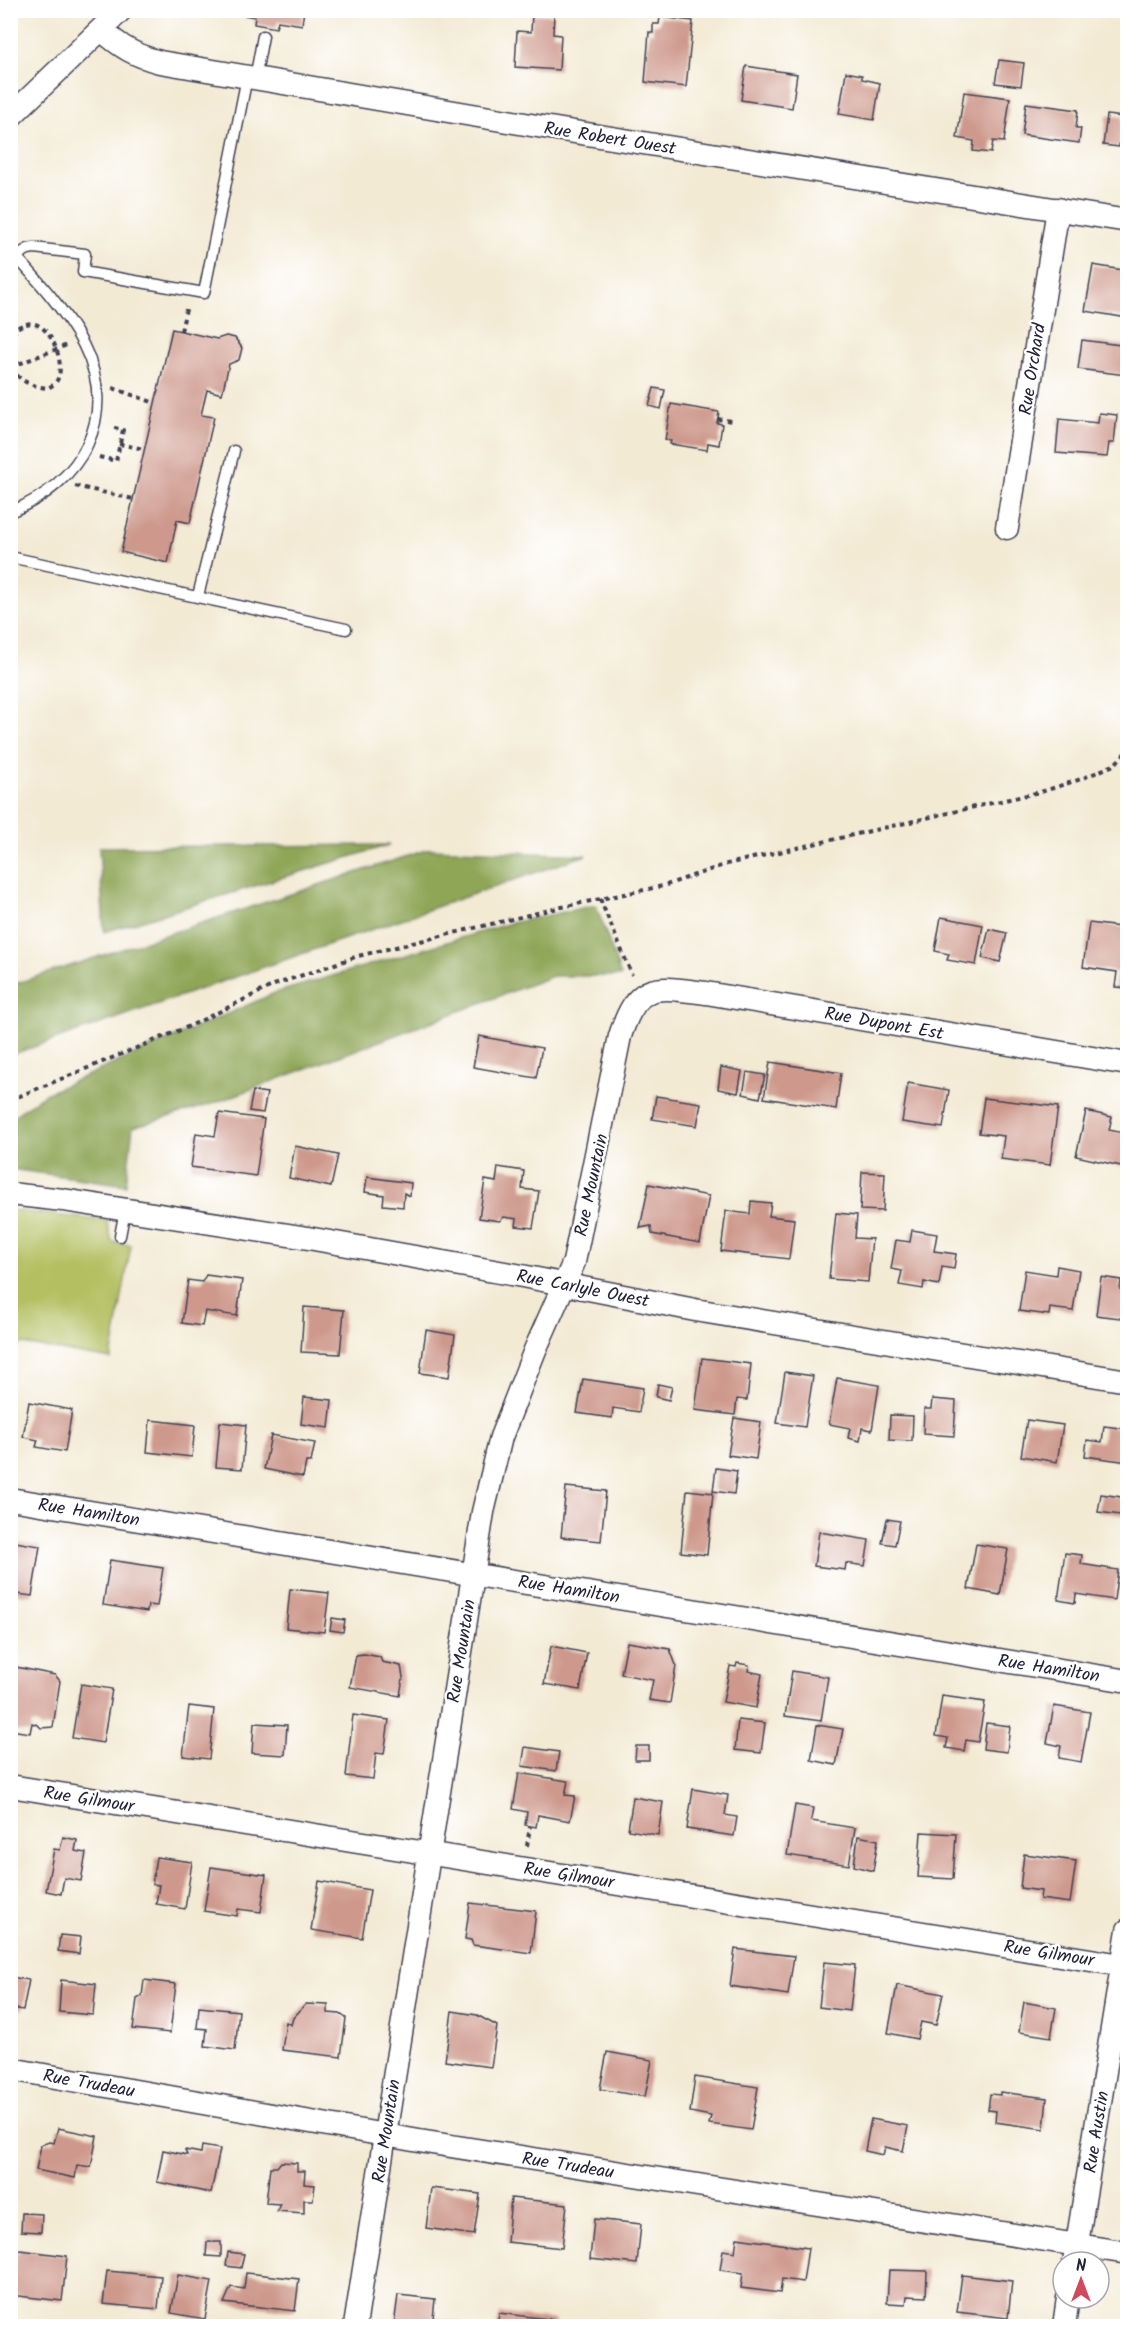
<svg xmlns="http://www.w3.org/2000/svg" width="1138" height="2337" viewBox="0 0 1138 2337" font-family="Kalam,sans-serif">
	<rect width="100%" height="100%" fill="#fff"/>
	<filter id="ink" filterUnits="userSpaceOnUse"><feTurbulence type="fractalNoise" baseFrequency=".0167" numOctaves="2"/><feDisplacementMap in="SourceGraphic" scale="12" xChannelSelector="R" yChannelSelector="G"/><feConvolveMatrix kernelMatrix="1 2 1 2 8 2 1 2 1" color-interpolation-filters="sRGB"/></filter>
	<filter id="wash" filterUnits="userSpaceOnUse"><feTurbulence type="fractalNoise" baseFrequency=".008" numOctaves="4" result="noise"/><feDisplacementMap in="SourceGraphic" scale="24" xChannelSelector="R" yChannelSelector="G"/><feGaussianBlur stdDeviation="1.35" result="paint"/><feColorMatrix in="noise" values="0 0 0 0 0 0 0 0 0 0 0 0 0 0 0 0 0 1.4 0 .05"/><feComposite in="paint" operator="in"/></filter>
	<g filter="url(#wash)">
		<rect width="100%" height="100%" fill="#f3ead4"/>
		<!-- green -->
		<polygon fill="#b3bf60" stroke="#6a704e" stroke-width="1.5" points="10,1210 107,1221 112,1242 131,1245 111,1359 11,1342"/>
		<!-- forest -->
		<g fill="#8ea656" stroke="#586448" stroke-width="1.5">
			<polygon points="389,845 104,932 99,847"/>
			<polygon points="429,849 586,855 11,1055 11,985"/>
			<polygon points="596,905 621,976 553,976 209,1105 133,1127 126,1185 11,1169 11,1118 45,1094 275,993 511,923"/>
		</g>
		<g id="blocks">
			<!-- building -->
			<g fill="#ce998c">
				<polygon points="232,10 304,10 302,25 278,21 276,28 254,24 255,17 232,13"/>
				<polygon points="532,14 554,15 553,34 561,35 559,70 515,67 517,31 531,32"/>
				<polygon points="660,17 693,21 686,87 645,82 649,32 653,33 653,24 659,24"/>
				<polygon points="999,60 1024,63 1021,86 995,83"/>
				<polygon points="746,66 797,74 792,108 741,100"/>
				<polygon points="846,72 862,75 862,79 880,83 874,120 839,114"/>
				<polygon points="964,92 1010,98 1004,142 993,141 991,153 973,151 974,141 957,138"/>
				<polygon points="1026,103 1078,110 1076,128 1081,128 1079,143 1022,135"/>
				<polygon points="1107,115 1123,117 1119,147 1103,145"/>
				<polygon points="1093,265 1128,271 1128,318 1085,311"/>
				<polygon points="172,329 217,339 226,336 235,338 242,348 239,360 229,364 222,394 207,390 201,415 214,417 190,523 177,520 168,563 121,552"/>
				<polygon points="1082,340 1128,346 1126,375 1078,369"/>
				<polygon points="654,388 665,390 661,409 649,406"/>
				<polygon points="671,404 719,412 717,423 722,424 719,445 708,443 707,450 670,444 671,441 665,440"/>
				<polygon points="1099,413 1117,415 1114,443 1109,443 1107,457 1056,453 1059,419 1098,423"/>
				<polygon points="941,917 983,925 976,965 947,960 949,954 935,951"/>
				<polygon points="1089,923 1128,928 1128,988 1115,987 1117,972 1083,967"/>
				<polygon points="989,929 1007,933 1000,962 982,958"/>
				<polygon points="479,1036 542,1048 536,1078 473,1067"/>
				<polygon points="770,1062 841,1073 836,1109 764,1098"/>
				<polygon points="721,1067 742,1071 738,1093 718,1089"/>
				<polygon points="747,1072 765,1075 760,1098 743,1094"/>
				<polygon points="908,1083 949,1090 943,1128 902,1122"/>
				<polygon points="253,1091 267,1093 263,1113 249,1111"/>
				<polygon points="656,1096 701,1103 697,1126 652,1119"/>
				<polygon points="984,1098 1058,1107 1050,1165 1001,1159 1004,1136 979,1133"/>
				<polygon points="1086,1111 1112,1117 1109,1130 1128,1134 1121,1166 1076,1156"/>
				<polygon points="219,1113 264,1119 256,1176 191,1167 196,1133 215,1136"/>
				<polygon points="295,1146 338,1155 331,1187 289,1178"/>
				<polygon points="498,1167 524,1171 522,1189 539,1191 533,1228 516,1226 517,1219 504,1217 500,1221 479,1218 485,1180 496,1182"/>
				<polygon points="862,1172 885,1173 883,1211 860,1210"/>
				<polygon points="367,1177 411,1183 410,1196 404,1193 403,1207 383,1205 384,1195 365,1192"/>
				<polygon points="649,1184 709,1196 700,1243 652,1234 651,1226 640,1228"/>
				<polygon points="751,1201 771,1203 769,1216 794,1219 789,1259 721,1251 726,1211 750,1214"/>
				<polygon points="836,1213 857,1215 855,1238 872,1239 868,1282 829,1279"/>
				<polygon points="912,1230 937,1234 934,1251 956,1254 954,1269 942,1267 939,1285 924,1282 923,1289 899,1285 902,1271 891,1269 896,1240 910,1242"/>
				<polygon points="1057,1266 1079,1270 1073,1311 1050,1308 1049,1315 1019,1311 1025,1270 1056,1275"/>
				<polygon points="206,1275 242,1280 237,1316 205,1311 202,1326 182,1323 188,1280 202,1282"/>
				<polygon points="1101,1277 1121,1280 1120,1289 1128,1290 1128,1319 1096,1315"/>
				<polygon points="304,1307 344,1310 340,1354 301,1352"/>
				<polygon points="426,1330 455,1335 449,1377 420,1373"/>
				<polygon points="702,1358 751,1364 747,1400 737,1399 735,1415 695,1410"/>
				<polygon points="785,1372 813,1376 805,1427 777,1423"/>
				<polygon points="837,1378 879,1385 872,1430 862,1428 860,1441 848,1438 850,1428 829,1424"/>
				<polygon points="583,1379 643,1388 639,1412 613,1408 612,1418 577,1413"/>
				<polygon points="658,1384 672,1387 669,1400 656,1397"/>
				<polygon points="304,1397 332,1400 329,1428 301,1424"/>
				<polygon points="932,1399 956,1401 954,1436 923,1434 924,1409 931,1409"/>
				<polygon points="29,1402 72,1410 65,1452 36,1447 38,1440 23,1437"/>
				<polygon points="890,1415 913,1416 912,1441 889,1440"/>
				<polygon points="734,1418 761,1422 756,1459 728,1455"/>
				<polygon points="150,1420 195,1425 192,1457 147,1452"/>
				<polygon points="1027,1420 1063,1425 1057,1462 1021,1456"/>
				<polygon points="220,1422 246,1425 242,1469 216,1467"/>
				<polygon points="1104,1426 1128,1429 1128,1462 1085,1456 1087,1440 1102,1442"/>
				<polygon points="271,1435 315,1443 311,1462 306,1462 303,1477 264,1469"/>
				<polygon points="716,1468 737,1471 734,1494 713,1491"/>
				<polygon points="566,1487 606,1491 601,1541 561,1537"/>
				<polygon points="687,1490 713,1493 707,1555 681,1552"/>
				<polygon points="1101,1494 1128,1498 1128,1516 1098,1512"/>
				<polygon points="887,1519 900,1521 895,1545 882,1543"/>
				<polygon points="819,1532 869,1540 865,1566 846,1563 845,1570 814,1566"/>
				<polygon points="15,1542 40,1546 32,1596 10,1593 10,1568"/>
				<polygon points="976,1544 1008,1549 1000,1595 968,1589"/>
				<polygon points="1065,1553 1082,1555 1081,1564 1118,1570 1114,1600 1076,1594 1075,1603 1058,1600"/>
				<polygon points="110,1560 163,1568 157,1606 148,1605 147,1612 103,1605"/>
				<polygon points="290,1589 329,1593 324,1632 286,1628"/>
				<polygon points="332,1618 345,1620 343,1632 330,1630"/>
				<polygon points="627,1642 670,1649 676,1665 670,1703 649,1700 653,1680 621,1674"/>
				<polygon points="551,1646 587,1653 580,1690 544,1684"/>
				<polygon points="364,1654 380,1657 382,1662 401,1666 403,1677 400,1696 350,1687 356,1655"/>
				<polygon points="737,1663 749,1665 748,1671 762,1674 756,1708 723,1702 730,1666 736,1667"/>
				<polygon points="16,1667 55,1675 60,1681 53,1727 41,1728 38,1725 32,1723 30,1733 10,1730 10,1697"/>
				<polygon points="792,1671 828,1677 821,1721 785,1716"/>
				<polygon points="81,1684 112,1689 103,1743 72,1738"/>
				<polygon points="942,1696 985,1702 978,1742 966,1740 964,1751 946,1748 948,1738 936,1736"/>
				<polygon points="189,1706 214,1709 209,1759 183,1756"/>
				<polygon points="1054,1706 1090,1712 1081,1762 1059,1758 1061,1746 1047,1743"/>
				<polygon points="353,1715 389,1720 384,1754 376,1753 373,1779 346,1776"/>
				<polygon points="738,1720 765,1723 761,1753 735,1750"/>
				<polygon points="254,1723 287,1725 285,1755 252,1753"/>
				<polygon points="986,1723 1010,1726 1007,1752 983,1749"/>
				<polygon points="817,1725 843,1729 836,1765 811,1760"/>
				<polygon points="636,1746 649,1746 649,1760 635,1760"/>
				<polygon points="525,1747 559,1752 556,1771 522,1766"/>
				<polygon points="519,1773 568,1781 565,1795 575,1796 570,1821 538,1815 536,1827 525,1825 527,1812 513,1809"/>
				<polygon points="693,1789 728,1795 725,1815 737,1817 734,1836 687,1829"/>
				<polygon points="633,1797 663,1802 658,1835 628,1830"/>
				<polygon points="795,1805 813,1808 811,1821 855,1828 849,1865 787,1855"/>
				<polygon points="921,1832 956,1834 953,1879 918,1877"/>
				<polygon points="858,1836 878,1840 873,1871 854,1866"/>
				<polygon points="63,1837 77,1840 75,1851 86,1853 81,1881 64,1878 61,1894 46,1891 54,1849 60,1850"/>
				<polygon points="1024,1854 1076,1861 1070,1903 1040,1899 1041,1891 1020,1888"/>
				<polygon points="156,1857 192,1862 185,1909 156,1904 159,1885 152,1884"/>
				<polygon points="211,1867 266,1875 261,1912 238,1909 237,1916 204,1911"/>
				<polygon points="319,1881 370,1890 362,1938 311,1930"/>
				<polygon points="470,1903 536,1911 531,1953 473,1945 471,1940 465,1939"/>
				<polygon points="60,1935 81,1937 79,1954 58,1951"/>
				<polygon points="735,1949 794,1956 788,1995 730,1986"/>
				<polygon points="824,1962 855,1965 850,2011 819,2007"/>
				<polygon points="10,1977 29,1980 23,2010 10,2008"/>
				<polygon points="61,1980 96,1984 93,2015 59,2012"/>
				<polygon points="144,1980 176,1984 170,2033 133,2029 137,1999 142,1996"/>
				<polygon points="897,1985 943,1994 936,2025 921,2022 917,2039 888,2033"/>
				<polygon points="1024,2002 1056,2008 1051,2037 1019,2032"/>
				<polygon points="306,2004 328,2005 328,2013 340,2014 346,2018 341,2057 282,2050 286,2022 291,2025 293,2018"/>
				<polygon points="199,2007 239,2011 235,2050 205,2046 207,2029 197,2028"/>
				<polygon points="452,2011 477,2015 497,2026 491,2067 445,2061"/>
				<polygon points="607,2052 652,2060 645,2097 600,2089"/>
				<polygon points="695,2077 758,2087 751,2130 709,2124 711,2116 690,2112"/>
				<polygon points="1000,2092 1047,2098 1044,2129 995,2122 996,2111 988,2110 990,2094 1000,2095"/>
				<polygon points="871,2119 908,2126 903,2151 885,2147 883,2155 865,2151"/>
				<polygon points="58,2128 97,2136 91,2167 77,2165 75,2178 36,2170 41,2145 49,2142 54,2143"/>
				<polygon points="202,2146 220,2149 211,2193 157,2182 163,2150 187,2155 185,2150 201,2153"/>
				<polygon points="281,2162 297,2163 297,2171 305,2171 304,2184 315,2185 313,2200 304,2200 304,2213 277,2211 280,2204 266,2203 270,2167 277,2167"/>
				<polygon points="431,2188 480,2194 474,2235 426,2228"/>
				<polygon points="511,2198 567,2204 562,2248 507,2242"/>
				<polygon points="22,2213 42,2214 41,2232 21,2231"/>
				<polygon points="594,2219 641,2224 637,2264 590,2259"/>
				<polygon points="737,2238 808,2248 803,2282 782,2279 780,2293 741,2288 743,2273 720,2270 723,2250 735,2252"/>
				<polygon points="207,2242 221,2242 221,2257 206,2256"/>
				<polygon points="20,2250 67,2256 62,2301 10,2295 15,2255"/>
				<polygon points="228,2252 244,2254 241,2268 226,2266"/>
				<polygon points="889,2270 927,2271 926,2297 907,2296 906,2304 887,2303"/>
				<polygon points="107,2271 161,2276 158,2309 103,2304"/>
				<polygon points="246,2273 299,2279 295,2311 224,2303 231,2287 244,2289"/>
				<polygon points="178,2275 212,2281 205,2319 171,2313"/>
				<polygon points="962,2275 1012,2281 1008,2318 957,2312"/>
				<polygon points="398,2295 435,2299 433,2318 461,2322 460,2326 394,2326"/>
				<polygon points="499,2313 556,2320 555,2326 497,2326"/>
			</g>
		</g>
	</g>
	<g filter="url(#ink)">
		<use href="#blocks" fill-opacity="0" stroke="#414052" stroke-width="1.5"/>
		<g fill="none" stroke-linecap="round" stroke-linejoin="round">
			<!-- service casing -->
			<g stroke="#414052" stroke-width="13">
				<g id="service">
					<polyline points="255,79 263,36"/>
					<path d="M 10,250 C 37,279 65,310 83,344 C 120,417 82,483 10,512"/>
					<polyline points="16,256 28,249 34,248 85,254 83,272 204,293 247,77"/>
					<polyline points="10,557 346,629"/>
					<polyline points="198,596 234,451"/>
					<polyline points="120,1236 125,1210"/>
				</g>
			</g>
			<!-- minor casing -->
			<g stroke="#414052" stroke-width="25">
				<g id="minor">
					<path d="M 102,30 C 120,47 136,56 160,62 L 531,125 L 1128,221"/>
					<polyline points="10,117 121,10"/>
					<polyline points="1007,528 1058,209"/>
					<polyline points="10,1194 63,1200 308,1238 522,1276 695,1310 1128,1381"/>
					<polyline points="10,1499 1128,1681"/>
					<polyline points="10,1786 1128,1966"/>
					<polyline points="10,2069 419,2141 1128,2253"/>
					<polyline points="1074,2262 1128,1930"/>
					<path d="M 355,2326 L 483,1512 L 501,1437 L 535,1350 L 574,1262 L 620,1036 C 638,980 655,987 706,993 L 1128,1064"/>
					<polyline points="1064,2326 1068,2298"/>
				</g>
			</g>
			<!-- path -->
			<g stroke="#414052" stroke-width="4" stroke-dasharray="4.5 4.5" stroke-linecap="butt">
				<polyline points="181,331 187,305"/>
				<path d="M 10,343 L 16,328 C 23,325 28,322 35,324 C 53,329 67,367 56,382 C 54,385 51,386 48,388 C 32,387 13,379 10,361"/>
				<polyline points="11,367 67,345"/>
				<polyline points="113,388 155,403"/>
				<polyline points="717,419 733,421"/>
				<polyline points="119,444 144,449"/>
				<polyline points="99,457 116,461 123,430 111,427"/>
				<polyline points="75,486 133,499"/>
				<polyline points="600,899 632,975"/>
				<polyline points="10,1100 190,1026 274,985 358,956 562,907 663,886 727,864 1044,791 1081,779 1114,765 1128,750"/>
				<polyline points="527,1846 530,1826"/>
			</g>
			<!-- service -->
			<use href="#service" stroke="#fff" stroke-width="10"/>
			<!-- minor -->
			<use href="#minor" stroke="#fff" stroke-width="22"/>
		</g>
	</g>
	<g text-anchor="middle" stroke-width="5" stroke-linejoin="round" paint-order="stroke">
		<!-- street labels -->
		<g font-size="18" fill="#22223b" stroke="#fff">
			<text transform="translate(610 138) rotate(9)" y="6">Rue Robert Ouest</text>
			<text transform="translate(1032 369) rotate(-81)" y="6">Rue Orchard</text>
			<text transform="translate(884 1023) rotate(10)" y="6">Rue Dupont Est</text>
			<text transform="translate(591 1185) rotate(-78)" y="6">Rue Mountain</text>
			<text transform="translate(583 1288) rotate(11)" y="6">Rue Carlyle Ouest</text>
			<text transform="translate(89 1512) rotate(9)" y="6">Rue Hamilton</text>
			<text transform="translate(569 1589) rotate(9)" y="6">Rue Hamilton</text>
			<text transform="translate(461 1651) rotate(-81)" y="6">Rue Mountain</text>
			<text transform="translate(1049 1668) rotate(9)" y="6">Rue Hamilton</text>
			<text transform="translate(89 1799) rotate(9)" y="6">Rue Gilmour</text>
			<text transform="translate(569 1875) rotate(9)" y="6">Rue Gilmour</text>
			<text transform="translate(1049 1953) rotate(9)" y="6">Rue Gilmour</text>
			<text transform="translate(89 2083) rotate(10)" y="6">Rue Trudeau</text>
			<text transform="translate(386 2131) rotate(-81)" y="6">Rue Mountain</text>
			<text transform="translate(1096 2132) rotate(-81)" y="6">Rue Austin</text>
			<text transform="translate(568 2165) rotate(9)" y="6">Rue Trudeau</text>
		</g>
	</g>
	<!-- margin -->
	<rect width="1138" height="2337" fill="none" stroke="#fff" stroke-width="36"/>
	<!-- north arrow -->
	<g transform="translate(1081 2280)"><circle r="28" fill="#ffffff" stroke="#a7a7b1" stroke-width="1.5"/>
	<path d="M0-4.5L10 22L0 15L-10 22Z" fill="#d1495b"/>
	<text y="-9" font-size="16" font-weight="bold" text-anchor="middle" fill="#22223b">N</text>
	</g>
</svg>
